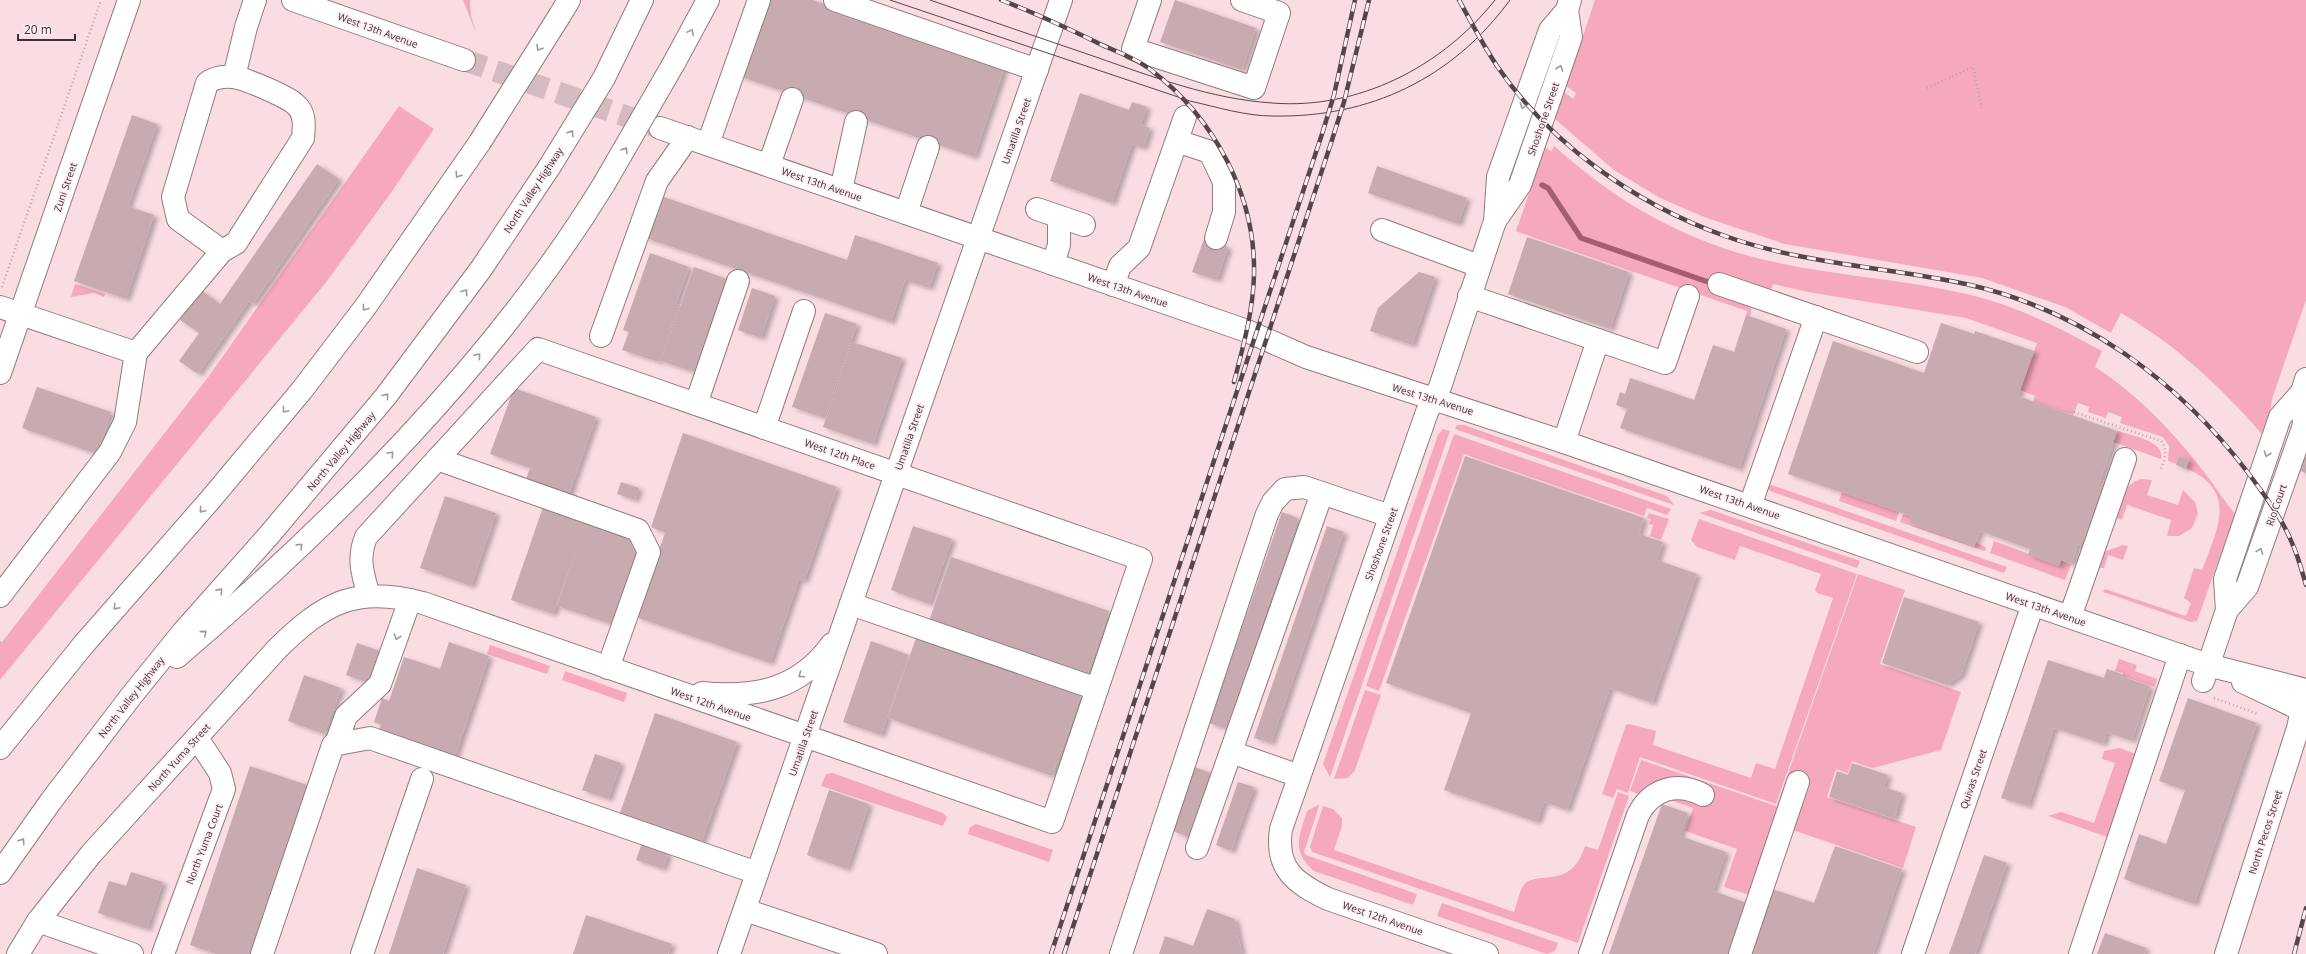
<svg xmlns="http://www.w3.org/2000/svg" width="2306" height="954" viewBox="0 0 2306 954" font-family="'Open Sans',sans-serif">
	<defs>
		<filter id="shadow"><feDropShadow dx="4.5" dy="2.5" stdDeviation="2" flood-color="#0004"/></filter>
	</defs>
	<rect width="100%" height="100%" fill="#fadde3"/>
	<!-- green -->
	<g fill="#f6a8bc">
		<polygon points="463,0 470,0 471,15 476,33"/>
		<path d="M 1595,0 L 2306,0 L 2306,300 L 2272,399 L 2271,407 L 2262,434 C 2221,387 2175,344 2121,313 L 2111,333 L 2065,307 L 1982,278 L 1785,244 L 1704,217 L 1660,198 L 1614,170 L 1555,119 L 1564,92 L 1573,99 L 1576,93 L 1566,86 Z"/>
		<polygon points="399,106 434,129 393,190 327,281 0,680 0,641 2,642 209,376"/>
		<path d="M 1554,146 C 1564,154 1573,163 1584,171 C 1622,202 1666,227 1712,244 C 1793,275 1882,274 1966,294 C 2015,305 2058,327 2102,351 L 2095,367 C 2140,396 2175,434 2208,477 C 2217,489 2225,502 2235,514 L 2197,621 L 2191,622 L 2103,592 L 2105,589 L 2186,616 L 2191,603 L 2184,598 L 2194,568 L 2202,570 C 2217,529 2239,492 2186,468 L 2189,460 L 2179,456 L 2177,464 L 2168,461 L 2169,446 L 2163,437 L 2120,423 L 2122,417 L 2108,412 L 2106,418 L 2088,412 L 2089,407 L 2078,403 L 2073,415 L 2033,402 L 2035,396 L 2020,390 L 2037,343 L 1966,318 L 1808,292 L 1773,284 L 1770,293 L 1752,306 L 1750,317 L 1746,315 L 1747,311 L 1518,232 L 1516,231 L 1545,148 L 1552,151 Z"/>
		<polygon points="75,284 105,294 104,297 94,293 71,297"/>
		<polygon points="1457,425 1464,425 1667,496 1674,505 1455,429"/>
		<polygon points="1443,429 1450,431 1330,777 1323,764 1438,435"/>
		<path d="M 2117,431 C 2130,435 2166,441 2161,459 L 2113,442 Z"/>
		<polygon points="1454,434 1671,509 1667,515 1647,508 1644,516 1464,454 1379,691 1366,686"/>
		<path d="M 2141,479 L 2152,480 L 2147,495 L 2178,505 L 2183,490 L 2195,502 L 2198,513 L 2192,528 L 2179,536 L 2167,536 L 2171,520 L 2127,505 L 2122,520 L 2116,518 C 2121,502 2123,484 2141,479 Z"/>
		<polygon points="1763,482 2007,567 2004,573 1770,491"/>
		<polygon points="1842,492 1899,512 1896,521 1839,501"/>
		<polygon points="1711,510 1860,561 1857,568 1699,513"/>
		<polygon points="1649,513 1669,519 1661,540 1650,536 1653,525 1649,524 1651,519 1647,518"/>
		<polygon points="1903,514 1911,516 1909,523 1974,546 1976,543 1986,547 1985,551 1900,522"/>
		<polygon points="1699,519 1857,574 1776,804 1640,757 1628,793 1617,789 1613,798 1602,794 1626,725 1629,724 1656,731 1653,745 1751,778 1756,763 1775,769 1833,598 1817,593 1815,590 1821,574 1740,546 1735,560 1697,547 1691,540"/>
		<polygon points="1994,541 2059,565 2061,560 2071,564 2065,580 1990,553"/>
		<polygon points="2123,545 2128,546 2123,560 2108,555 2104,568 2100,568 2104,552"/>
		<polygon points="1858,574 1905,590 1880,664 1961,692 1941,750 1873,768 1852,761 1848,773 1836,769 1827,797 1916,827 1903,868 1793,830 1777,805"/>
		<polygon points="490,645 550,666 547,674 487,654"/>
		<polygon points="2119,659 2137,665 2135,671 2157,679 2155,687 2122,676 2123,673 2115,671"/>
		<polygon points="565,671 627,693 624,702 562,680"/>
		<polygon points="1365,690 1381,695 1355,770 1348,778 1334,779"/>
		<polygon points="2119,748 2139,755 2110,838 2048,816 2061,812 2094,823 2115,763 2102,759 2104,751"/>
		<polygon points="1641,760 1776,806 1781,815 1753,896 1724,887 1737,849 1685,831 1693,808 1658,796 1656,800 1630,791"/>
		<polygon points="833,773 943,813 947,817 943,826 821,786 826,774"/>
		<path d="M 1618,792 L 1629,796 L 1578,943 L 1312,852 L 1310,847 L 1323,806 L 1333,809 L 1342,818 L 1342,826 L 1334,850 L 1514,912 C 1517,904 1519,891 1524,885 C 1537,869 1570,892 1585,846 L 1598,850 Z"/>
		<path d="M 1318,805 L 1319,806 L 1304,852 L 1306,855 L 1417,894 L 1413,905 L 1314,871 C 1291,851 1299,837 1307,811 Z"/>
		<polygon points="976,824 1053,850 1049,862 968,834 970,827"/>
		<polygon points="1442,903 1558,943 1555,951 1547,954 1437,916"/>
	</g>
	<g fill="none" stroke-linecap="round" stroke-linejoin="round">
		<!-- stream -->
		<polyline stroke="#a35f71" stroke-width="5.5" points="1542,185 1548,188 1581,238 1714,284"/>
	</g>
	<!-- building -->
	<g fill="#c7abb1" filter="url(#shadow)">
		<polygon points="765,0 813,0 1005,66 974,157 739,76"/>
		<polygon points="1175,0 1256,28 1242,70 1160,42"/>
		<polygon points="1080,93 1129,110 1132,102 1147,107 1141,125 1150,128 1143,148 1132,144 1112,203 1050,181"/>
		<polygon points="132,115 157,124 128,206 154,215 126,299 74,281"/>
		<polygon points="317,164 339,179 253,304 249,301 198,374 179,361 199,333 180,320 201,290 220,304"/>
		<polygon points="1377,166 1467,198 1458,224 1368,193"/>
		<polygon points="658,195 847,260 855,235 938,263 929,288 905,280 891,322 643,237"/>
		<polygon points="1527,237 1629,272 1610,329 1508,294"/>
		<polygon points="1204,239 1228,247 1217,280 1192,272"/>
		<polygon points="650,253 689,267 676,304 679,305 659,362 622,350 629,332 623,330"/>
		<polygon points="694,267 727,279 694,372 661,361"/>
		<polygon points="1419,272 1435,277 1412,345 1370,331 1378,308"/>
		<polygon points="752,288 775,296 761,338 738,330"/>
		<polygon points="825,313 857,324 824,418 792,407"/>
		<polygon points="1746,315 1786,329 1739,469 1620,428 1627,409 1616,405 1620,392 1625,394 1630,378 1694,400 1713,345 1734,352"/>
		<polygon points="1941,323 1974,334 1975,331 2034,351 2018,396 2117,431 2098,487 2101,488 2082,545 2078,544 2071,564 2061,560 2059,566 2028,555 2030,549 1980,531 1974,546 1909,523 1911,516 1788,474 1833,341 1924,373"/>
		<polygon points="852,342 902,358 873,444 823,427"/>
		<polygon points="37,387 111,412 97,454 22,428"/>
		<polygon points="514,388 596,417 568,497 525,482 530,468 490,454"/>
		<polygon points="683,433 837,487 804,581 799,579 770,663 636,617 665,533 651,527"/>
		<polygon points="2306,453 2306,473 2300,471"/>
		<polygon points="1465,456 1644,518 1639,534 1663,542 1657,560 1697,574 1652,703 1610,688 1567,810 1544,802 1537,822 1444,790 1471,713 1386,683"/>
		<polygon points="2179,456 2189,460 2186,469 2176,465"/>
		<polygon points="621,482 639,488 635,500 617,494"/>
		<polygon points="445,496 496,513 471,586 420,568"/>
		<polygon points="543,507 586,522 553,614 511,600"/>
		<polygon points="1282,512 1298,518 1226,729 1209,723"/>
		<polygon points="586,521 627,535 637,557 614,625 557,606"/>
		<polygon points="913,526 952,539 929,604 891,590"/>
		<polygon points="1327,526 1344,532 1271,743 1254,738"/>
		<polygon points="951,557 1109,611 1086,678 928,624"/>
		<polygon points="1904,597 1979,622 1961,675 1947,685 1882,663"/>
		<polygon points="916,638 1081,695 1052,776 888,718"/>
		<polygon points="871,641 909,655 881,735 843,722"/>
		<polygon points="449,642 489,656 454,759 378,733 381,725 374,722 382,698 389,701 404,657 440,669"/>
		<polygon points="357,643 380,651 369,683 346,675"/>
		<polygon points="2048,660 2104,678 2107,669 2122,674 2121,676 2150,686 2132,741 2107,732 2103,744 2054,728 2028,806 2001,798"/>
		<polygon points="304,675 341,688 324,734 288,721"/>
		<polygon points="2188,698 2257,723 2194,904 2124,879 2139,834 2166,844 2185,790 2159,781"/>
		<polygon points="655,713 737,742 701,844 619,816"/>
		<polygon points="595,754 621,763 608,799 582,790"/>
		<polygon points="1852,763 1888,775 1884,787 1902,793 1894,819 1829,797 1837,771 1848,775"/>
		<polygon points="250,766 310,786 254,954 216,954 190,945"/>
		<polygon points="1195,767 1211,773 1188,837 1173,831"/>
		<polygon points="1238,782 1254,787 1231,851 1216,845"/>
		<polygon points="829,790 869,804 847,869 807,855"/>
		<polygon points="1662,804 1688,813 1680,836 1726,852 1713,891 1750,904 1732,954 1609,954"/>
		<polygon points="642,843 668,853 663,869 636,860"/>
		<polygon points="1835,846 1902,869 1873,954 1750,954 1772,889 1814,903"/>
		<polygon points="1984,855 2007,863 1975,954 1949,954"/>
		<polygon points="417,868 466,885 443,954 389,954"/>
		<polygon points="131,872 163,882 147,929 98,913 109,881 126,886"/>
		<polygon points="1207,909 1235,919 1242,954 1159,954 1165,936 1193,946"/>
		<polygon points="586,915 672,944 668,954 573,954"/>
		<polygon points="2105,933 2146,948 2144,954 2097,954"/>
	</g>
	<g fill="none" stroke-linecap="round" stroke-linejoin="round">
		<!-- minor-tunnel -->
		<polyline stroke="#d4bbc0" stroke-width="22" stroke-dasharray="22 11" stroke-linecap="butt" points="464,60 657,127"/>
		<!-- minor casing -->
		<g stroke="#937a7f" stroke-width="24">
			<g id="minor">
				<polyline points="293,0 464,60"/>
				<polyline points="835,0 1037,70"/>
				<polyline points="1150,0 1133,49 1254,88 1279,13 1242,0"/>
				<polyline points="234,77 246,27 255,0"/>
				<polyline points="660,128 1247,331 1306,357 1564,442 2208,665 2306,690"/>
				<polyline points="1177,141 1210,152 1224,182 1224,212 1216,238"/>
				<polyline points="708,144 759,0"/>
				<polyline points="769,165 792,99"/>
				<polyline points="841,190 856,122"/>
				<polyline points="1037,209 1084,225"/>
				<polyline points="906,213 928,147"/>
				<polyline points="1495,221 1498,177 1550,30 1567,10 1570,0"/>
				<polyline points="1382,230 1479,266"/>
				<polyline points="1053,264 1059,245 1059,217"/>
				<polyline points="1719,284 1917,352"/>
				<polyline points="1113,285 1120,266 1139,248 1185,117"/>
				<polyline points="1469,296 1665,363 1688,296"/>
				<polyline points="0,307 136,353"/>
				<polyline points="601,336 657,181 688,137"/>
				<polyline points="0,373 129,0"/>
				<polyline points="696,404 738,281"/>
				<polyline points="764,428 804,311"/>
				<polyline points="1564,442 1598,340"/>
				<polyline points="437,459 638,530 649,552 608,668"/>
				<polyline points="1750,506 1816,317"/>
				<path d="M 0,596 L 110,452 L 125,422 L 136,353 L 222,251 L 236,243 L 303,138 C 304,126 306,113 295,104 C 286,96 244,78 233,77 C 223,76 215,77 207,83 L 173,197 L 178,219 L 222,251"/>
				<polyline points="851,604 1097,689"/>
				<polyline points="2227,610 2247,587 2304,425 2302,392"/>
				<polyline points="2070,617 2125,459"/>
				<polyline points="2203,681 2227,610 2225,579 2280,417 2302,392 2306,379"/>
				<polyline points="2243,682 2306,712"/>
				<path d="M 702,693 C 755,698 799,690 832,644"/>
				<polyline points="336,744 346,716 380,684 410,600"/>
				<polyline points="1231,752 1299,776"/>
				<polyline points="1197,848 1322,493"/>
				<polyline points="745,910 876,954"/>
				<polyline points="38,921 132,954"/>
				<path d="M 18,954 L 38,921 L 91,854 L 277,649 C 325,602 356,585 423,603 L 1052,822 L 1141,559 L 538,349 L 366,537 C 357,559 363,575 369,596"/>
				<polyline points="163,954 224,789 220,773 197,738"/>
				<polyline points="262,954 333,745 370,738 757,873"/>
				<polyline points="362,954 422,779"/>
				<polyline points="729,954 1061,0"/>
				<polyline points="1121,954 1267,514 1273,502 1285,489 1304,487 1390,516"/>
				<path d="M 1487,954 L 1328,899 C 1295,883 1275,869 1281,829 L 1427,412 L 1440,387 L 1495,221 L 1520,185 L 1571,37 L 1567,10"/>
				<path d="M 1590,954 L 1638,815 C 1651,789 1677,781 1703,795"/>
				<polyline points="1740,954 1798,782"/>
				<polyline points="1913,954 2033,604"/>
				<polyline points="2080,954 2180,655"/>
				<polyline points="2226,954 2298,728 2302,710"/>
			</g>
		</g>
		<!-- highway casing -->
		<g stroke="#937a7f" stroke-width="24">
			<g id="highway">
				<polyline points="560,15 569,0"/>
				<polyline points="622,41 642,0"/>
				<polyline points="674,63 708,0"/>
				<path d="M 177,657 C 335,521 495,362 604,184"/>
				<polyline points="0,748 84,644 210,500 302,390 366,306 480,142"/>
				<polyline points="0,873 51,801 132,695 183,632 270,534 386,396 481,269 550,166"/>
			</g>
		</g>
		<!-- path -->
		<g stroke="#bca5aa" stroke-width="2.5" stroke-dasharray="1 3" stroke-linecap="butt">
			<polyline points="1927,88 1973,67 1982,108"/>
			<polyline points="2,287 101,0"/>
			<path d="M 2074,412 L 2161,441 C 2169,451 2164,461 2160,471"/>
			<polyline points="2214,698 2258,714"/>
		</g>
		<!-- minor -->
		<use href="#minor" stroke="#fff" stroke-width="22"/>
		<!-- highway -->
		<use href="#highway" stroke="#fff" stroke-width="22"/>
		<!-- tram -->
		<g stroke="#54474a" stroke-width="1">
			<path d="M 890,0 L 1190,101 C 1217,107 1245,116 1273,116 C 1370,118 1453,78 1510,0"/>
			<path d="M 930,0 C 985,19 1040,38 1096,57 C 1153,77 1211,99 1272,103 C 1358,110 1442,67 1495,0"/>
		</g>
		<!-- rail casing -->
		<g stroke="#54474a" stroke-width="4.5">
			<g id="rail">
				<path d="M 1001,0 C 1035,13 1067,28 1100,44 C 1117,52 1136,58 1151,70 C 1214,118 1256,195 1254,275 C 1253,312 1243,347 1234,382"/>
				<path d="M 1459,0 C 1471,22 1483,45 1497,66 C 1550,144 1637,205 1725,236 C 1803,264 1886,267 1966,284 C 2082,310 2178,380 2249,474 C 2265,496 2282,518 2292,543 C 2298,556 2302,571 2306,585"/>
				<polyline points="1051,954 1322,134 1334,95 1355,0"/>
				<polyline points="1064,954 1332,140 1344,102 1369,0"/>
				<polyline points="2294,954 2306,908"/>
			</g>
		</g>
		<!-- rail -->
		<use href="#rail" stroke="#ffedf1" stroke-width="3" stroke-dasharray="9" stroke-linecap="butt"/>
		<!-- highway-bridge casing -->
		<g stroke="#937a7f" stroke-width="24" stroke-linecap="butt">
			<g id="highway-bridge">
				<polyline points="480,142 560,15"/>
				<polyline points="550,166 604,78 622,41"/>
				<polyline points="604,184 674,63"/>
			</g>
		</g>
		<!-- highway-bridge -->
		<use href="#highway-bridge" stroke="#fff" stroke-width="22"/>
	</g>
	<!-- one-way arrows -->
	<defs><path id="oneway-chevron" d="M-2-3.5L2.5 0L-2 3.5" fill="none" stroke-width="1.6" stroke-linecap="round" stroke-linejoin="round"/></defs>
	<g stroke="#9e9899">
		<use href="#oneway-chevron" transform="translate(691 32) rotate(-62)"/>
		<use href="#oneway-chevron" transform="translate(539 48) rotate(122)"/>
		<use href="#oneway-chevron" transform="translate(1560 68) rotate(-71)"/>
		<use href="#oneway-chevron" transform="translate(1523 106) rotate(109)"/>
		<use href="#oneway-chevron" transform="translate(571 133) rotate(-58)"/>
		<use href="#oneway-chevron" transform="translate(625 150) rotate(-58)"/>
		<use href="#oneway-chevron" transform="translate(458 175) rotate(124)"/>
		<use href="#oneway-chevron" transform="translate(465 292) rotate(-54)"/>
		<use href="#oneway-chevron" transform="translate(365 308) rotate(126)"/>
		<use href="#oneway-chevron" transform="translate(478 356) rotate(-50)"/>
		<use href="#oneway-chevron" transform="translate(386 396) rotate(-52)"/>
		<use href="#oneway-chevron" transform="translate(285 410) rotate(130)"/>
		<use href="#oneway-chevron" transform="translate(391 454) rotate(-47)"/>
		<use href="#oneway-chevron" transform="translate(2267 454) rotate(109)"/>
		<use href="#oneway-chevron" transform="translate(202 510) rotate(131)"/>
		<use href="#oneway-chevron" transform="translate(300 546) rotate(-44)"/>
		<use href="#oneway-chevron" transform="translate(2260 551) rotate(-70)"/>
		<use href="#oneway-chevron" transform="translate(220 591) rotate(-48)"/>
		<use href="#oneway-chevron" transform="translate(116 607) rotate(131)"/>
		<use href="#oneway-chevron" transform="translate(204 633) rotate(-41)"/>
		<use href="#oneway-chevron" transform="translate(397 637) rotate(109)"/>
		<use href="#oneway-chevron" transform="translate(801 675) rotate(146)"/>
		<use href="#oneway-chevron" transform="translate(22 841) rotate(-56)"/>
	</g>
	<g text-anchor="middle" stroke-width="3" stroke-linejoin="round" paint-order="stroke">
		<!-- street labels -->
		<g font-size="10" fill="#3c3133" stroke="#ffedf1">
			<text transform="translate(378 30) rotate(20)" y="4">West 13th Avenue</text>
			<text transform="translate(1543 119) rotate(-71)" y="4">Shoshone Street</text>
			<text transform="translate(1016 131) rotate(-71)" y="4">Umatilla Street</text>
			<text transform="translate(822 184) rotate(19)" y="4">West 13th Avenue</text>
			<text transform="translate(65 187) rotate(-71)" y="4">Zuni Street</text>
			<text transform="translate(533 190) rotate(-57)" y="4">North Valley Highway</text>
			<text transform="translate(1128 290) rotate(19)" y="4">West 13th Avenue</text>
			<text transform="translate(1433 399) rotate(17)" y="4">West 13th Avenue</text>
			<text transform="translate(909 437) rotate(-71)" y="4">Umatilla Street</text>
			<text transform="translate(341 451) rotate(-50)" y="4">North Valley Highway</text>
			<text transform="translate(840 454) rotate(19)" y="4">West 12th Place</text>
			<text transform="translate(1740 502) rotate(19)" y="4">West 13th Avenue</text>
			<text transform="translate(2276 505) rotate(-71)" y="4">Rio Court</text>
			<text transform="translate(1381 544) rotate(-70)" y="4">Shoshone Street</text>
			<text transform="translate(2046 609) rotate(19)" y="4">West 13th Avenue</text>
			<text transform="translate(131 697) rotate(-52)" y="4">North Valley Highway</text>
			<text transform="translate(711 704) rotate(19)" y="4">West 12th Avenue</text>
			<text transform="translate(803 743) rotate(-71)" y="4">Umatilla Street</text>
			<text transform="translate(179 757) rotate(-48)" y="4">North Yuma Street</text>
			<text transform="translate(1973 779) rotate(-71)" y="4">Quivas Street</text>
			<text transform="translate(2265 832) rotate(-72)" y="4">North Pecos Street</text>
			<text transform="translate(204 844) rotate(-69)" y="4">North Yuma Court</text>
			<text transform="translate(1383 918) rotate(19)" y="4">West 12th Avenue</text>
		</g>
	</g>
	<!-- scale -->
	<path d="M18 34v6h57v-6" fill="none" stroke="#3c3133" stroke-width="2"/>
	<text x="24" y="34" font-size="12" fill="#3c3133" stroke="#ffedf1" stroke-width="3" paint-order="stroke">20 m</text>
</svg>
